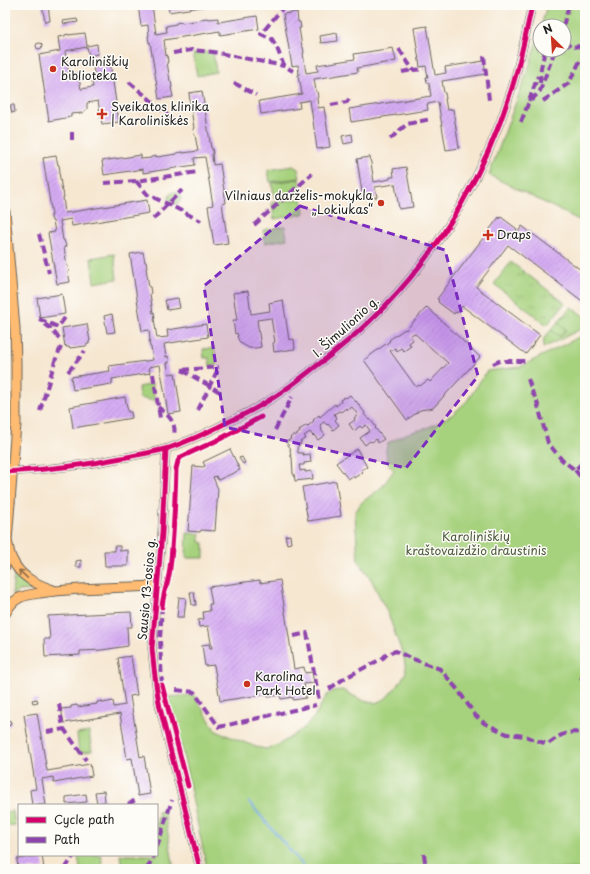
<svg xmlns="http://www.w3.org/2000/svg" width="590" height="874" viewBox="0 0 590 874" font-family="'Playpen Sans',sans-serif">
	<defs>
		<pattern id="grass-tufts" width="24" height="20" patternUnits="userSpaceOnUse"><rect width="24" height="20" fill="#a6d17d"/><path d="M3 7l-1-3M5 7V3M7 7l1-3M15 17l-1-3M17 17v-4M19 17l1-3" fill="none" stroke="#8eb36b"/></pattern>
		<pattern id="garden-dots" width="8" height="8" patternUnits="userSpaceOnUse"><rect width="8" height="8" fill="#a6d17d"/><path d="M2 2h.1M6 6h.1" fill="none" stroke="#8eb36b" stroke-width="1.8" stroke-linecap="round"/></pattern>
		<pattern id="building-hatch" width="6" height="6" patternUnits="userSpaceOnUse"><rect width="6" height="6" fill="#d5acf3"/><path d="M-1 1l2-2M0 6l6-6M5 7l2-2" fill="none" stroke="#b693d0"/></pattern>
	</defs>
	<rect width="100%" height="100%" fill="#fdfcf7"/>
	<filter id="ink" filterUnits="userSpaceOnUse"><feTurbulence type="fractalNoise" baseFrequency=".025" numOctaves="2"/><feDisplacementMap in="SourceGraphic" scale="8" xChannelSelector="R" yChannelSelector="G"/><feConvolveMatrix kernelMatrix="1 2 1 2 8 2 1 2 1" color-interpolation-filters="sRGB"/></filter>
	<filter id="wash" filterUnits="userSpaceOnUse"><feTurbulence type="fractalNoise" baseFrequency=".012" numOctaves="4" result="noise"/><feDisplacementMap in="SourceGraphic" scale="16" xChannelSelector="R" yChannelSelector="G"/><feGaussianBlur stdDeviation="0.9" result="paint"/><feColorMatrix in="noise" values="0 0 0 0 0 0 0 0 0 0 0 0 0 0 0 0 0 1.4 0 .05"/><feComposite in="paint" operator="in"/></filter>
	<g filter="url(#wash)">
		<rect width="100%" height="100%" fill="#f6e7d1"/>
		<!-- grass -->
		<g fill="url(#grass-tufts)" stroke="#61764c">
			<polygon points="511,262 565,303 547,325 494,284"/>
			<path d="M 5,275 C 10,353 11,431 5,510 Z"/>
			<polygon points="571,307 585,317 585,327 543,348 544,338 551,330 560,337 566,329 558,322"/>
			<polygon points="14,573 25,584 34,589 33,590 19,591 12,595"/>
		</g>
		<!-- park -->
		<g fill="#a6d17d" stroke="#61764c">
			<polygon points="547,5 585,5 585,223 489,175 530,64 540,29 540,50 564,50 564,26 541,26"/>
			<polygon points="213,51 216,72 197,76 193,54"/>
			<polygon points="293,166 298,169 300,178 270,182 268,170"/>
			<polygon points="299,179 302,194 274,198 272,183"/>
			<polygon points="302,198 304,214 274,219 272,202"/>
			<polygon points="285,226 287,239 265,243 263,230"/>
			<polygon points="114,254 117,279 94,283 91,258"/>
			<polygon points="558,322 566,329 560,337 551,330"/>
			<polygon points="585,334 585,869 207,869 183,754 168,697 194,695 216,731 256,747 266,749 278,745 294,735 305,727 314,717 327,695 333,691 342,690 364,701 375,703 385,699 399,684 406,672 404,658 388,614 372,581 358,560 355,513 361,503 382,487 394,470 387,462 386,450 388,443 408,433 424,429 436,424 453,414 467,401 487,371 520,367"/>
			<polygon points="214,348 217,365 210,366 209,358 204,358 203,349"/>
			<polygon points="152,384 155,401 139,398 138,387"/>
			<polygon points="187,533 200,534 200,542 204,543 204,558 186,558"/>
			<polygon points="89,732 92,751 79,753 77,734"/>
			<polygon points="13,811 15,825 5,827 5,812"/>
			<polygon points="164,811 174,869 122,869 120,855 157,855 157,818 159,819 158,812"/>
			<polygon points="78,855 101,855 103,869 80,869"/>
		</g>
		<!-- garden -->
		<circle fill="url(#garden-dots)" stroke="#61764c" cx="175" cy="198" r="6"/>
		<g fill="none" stroke-linecap="round" stroke-linejoin="round">
			<!-- stream -->
			<polyline stroke="#75aae3" stroke-width="2" points="249,802 306,869"/>
		</g>
		<g id="blocks">
			<!-- building -->
			<g fill="url(#building-hatch)" fill-rule="evenodd">
				<polygon points="42,5 48,5 50,21 45,22"/>
				<polygon points="138,5 152,5 156,34 167,32 166,26 176,24 176,23 182,22 182,23 201,20 201,19 207,18 208,19 218,18 218,22 257,16 259,29 220,35 220,31 164,40 166,56 167,55 168,62 167,62 170,81 171,81 172,87 171,87 173,97 159,99 150,42 149,43 148,36 149,36 148,25 141,26"/>
				<polygon points="168,5 207,5 207,6 169,12"/>
				<polygon points="297,12 298,22 300,22 301,28 299,28 302,47 303,47 304,53 303,53 306,73 318,71 317,65 355,59 354,54 393,48 396,61 357,68 358,72 314,79 316,91 317,91 318,97 317,98 318,108 324,107 330,147 317,149 310,100 299,102 300,108 261,114 259,101 302,94 300,82 299,82 298,75 299,75 298,65 292,66 283,14"/>
				<polygon points="77,19 78,22 64,24 63,21"/>
				<polygon points="427,26 435,75 446,73 445,67 484,61 486,74 442,81 444,93 445,93 446,99 445,99 447,110 453,109 459,148 446,150 438,102 427,104 428,110 351,122 349,109 431,96 429,83 427,83 426,77 428,77 426,66 420,67 414,28"/>
				<polygon points="85,33 87,46 97,44 98,54 89,56 87,47 65,51 69,74 78,73 81,89 93,87 92,81 95,81 93,65 110,62 119,122 102,124 98,101 87,103 87,109 83,112 83,113 71,114 71,117 49,121 39,55 60,51 58,37 65,36 65,35 68,34 68,35"/>
				<polygon points="337,33 338,41 321,43 320,36"/>
				<circle cx="39" cy="46" r="3"/>
				<polygon points="202,91 211,148 212,148 213,154 212,154 213,165 220,164 226,203 222,204 228,243 214,245 208,206 213,205 205,157 194,158 195,165 143,173 143,169 104,175 102,161 141,155 141,159 151,158 151,157 157,156 157,157 176,154 176,153 183,152 183,153 198,151 195,135 194,135 193,129 194,128 191,109 190,109 189,103 190,103 189,93"/>
				<polygon points="10,105 14,105 15,112 12,113"/>
				<polygon points="352,134 353,142 344,144 342,136"/>
				<polygon points="56,156 58,165 59,165 60,171 59,172 62,191 63,191 64,197 63,197 65,213 147,200 149,213 72,226 71,219 60,221 63,240 64,240 66,246 64,247 67,266 68,266 69,272 68,272 70,282 57,284 48,233 55,232 53,221 52,221 51,218 51,215 52,215 43,158"/>
				<polygon points="370,157 374,182 390,179 390,177 394,177 393,169 406,167 413,207 399,209 395,184 375,187 377,197 363,199 357,159"/>
				<polygon points="499,217 500,219 501,217 517,229 516,230 518,232 522,226 585,273 585,303 508,245 476,287 540,335 526,354 462,306 457,313 455,312 454,314 438,302 439,300 437,299"/>
				<polygon points="143,252 145,262 146,262 147,268 146,268 149,287 150,287 151,293 150,294 153,313 154,312 155,318 154,319 157,338 168,337 167,330 206,324 208,337 164,344 166,357 168,356 169,363 167,363 169,374 175,373 181,412 168,414 160,365 149,367 150,373 112,379 112,384 73,390 71,377 110,371 109,366 153,360 151,347 150,347 149,341 150,340 149,330 142,331 130,254"/>
				<polygon points="248,291 251,314 270,311 269,303 283,300 289,340 294,339 295,349 274,352 273,343 275,342 271,318 257,320 261,347 256,348 249,348 242,344 239,341 237,336 238,336 237,333 235,334 233,320 237,320 233,293"/>
				<polygon points="62,294 65,314 40,318 37,298"/>
				<polygon points="178,298 180,308 167,310 165,300"/>
				<path d="M 427,307 L 480,357 L 433,408 L 420,410 L 407,420 L 364,360 L 390,341 L 389,340 L 396,335 L 405,329 L 406,330 ZM 414,333 L 448,363 L 430,382 L 428,380 L 420,386 L 419,385 L 416,387 L 390,351 L 395,348 L 397,351 L 401,348 L 404,351 L 411,346 L 409,343 L 413,340 L 410,336 Z"/>
				<polygon points="112,314 115,332 107,333 104,316"/>
				<polygon points="87,324 90,341 89,341 89,344 87,344 86,346 70,348 69,347 66,347 66,345 65,346 62,328"/>
				<polygon points="350,395 356,402 356,401 365,413 364,414 369,420 370,419 376,427 375,428 384,439 378,443 376,439 372,442 370,441 365,445 360,438 370,431 366,425 362,428 360,426 354,431 349,424 355,420 354,418 358,415 352,407 348,410 346,408 341,412 339,411 334,414 337,418 335,420 339,425 333,430 328,424 327,425 324,422 320,425 322,429 321,430 325,435 318,440 314,435 313,436 310,432 304,436 306,438 300,442 301,444 297,447 298,453 303,453 303,455 310,454 311,462 304,463 304,465 299,465 300,471 305,470 305,472 312,471 313,479 295,481 294,474 293,474 292,457 291,457 290,449 291,449 286,442 291,439 290,438 294,434 295,436 300,432 299,430 307,425 308,426 314,421 313,420 319,415 320,417 335,404 336,406 341,402 340,400 345,397 346,398"/>
				<polygon points="125,397 128,412 131,412 132,418 73,428 70,407"/>
				<polygon points="230,449 240,470 218,480 216,476 213,477 218,489 215,531 201,530 200,532 188,531 193,466 203,467 205,466 203,462"/>
				<polygon points="357,449 367,467 361,470 363,472 354,478 353,476 348,479 336,463"/>
				<polygon points="242,457 245,463 243,464 239,458"/>
				<polygon points="336,481 341,516 308,521 302,487"/>
				<polygon points="290,535 291,543 287,544 285,536"/>
				<polygon points="114,546 120,546 120,551 128,550 128,566 105,566 104,551 115,551"/>
				<polygon points="81,560 81,567 76,567 76,561"/>
				<polygon points="260,580 260,583 280,580 294,669 304,667 305,673 312,672 314,683 304,684 306,698 293,700 293,697 281,699 280,695 268,697 268,694 220,701 214,665 205,666 202,645 209,644 210,648 212,648 208,626 199,627 198,620 204,619 203,612 210,611 209,604 212,604 209,587"/>
				<polygon points="190,592 194,592 196,605 192,605"/>
				<polygon points="179,597 186,598 184,617 177,617"/>
				<polygon points="131,612 132,627 127,627 128,646 102,650 80,651 80,655 45,657 44,639 50,639 48,616"/>
				<polygon points="131,656 137,695 130,696 140,757 144,756 150,794 138,796 132,758 127,759 120,714 64,723 61,709 71,708 71,706 77,705 78,707 97,704 97,702 103,701 103,703 113,701 114,707 125,705 118,658"/>
				<polygon points="37,699 38,702 33,703 32,700"/>
				<polygon points="37,713 47,771 90,764 92,776 54,783 53,777 42,779 46,805 32,805 30,790 36,789 24,715"/>
				<circle cx="8" cy="723" r="3"/>
				<polygon points="104,791 105,802 97,803 95,792"/>
				<polygon points="86,794 87,802 66,804 66,797"/>
				<polygon points="42,855 44,869 18,869 17,859"/>
			</g>
		</g>
	</g>
	<g filter="url(#ink)">
		<use href="#blocks" fill-opacity="0" stroke="#68635b" stroke-width="1"/>
		<g fill="none" stroke-linecap="round" stroke-linejoin="round">
			<!-- tertiary casing -->
			<g stroke="#68635b" stroke-width="9">
				<g id="tertiary">
					<path d="M 166,449 L 162,533 L 152,648 C 154,670 156,691 161,712 L 200,869"/>
					<path d="M 5,472 C 46,470 87,465 127,457 C 141,454 155,452 169,448 C 186,442 202,435 218,427 C 234,419 251,412 266,402 C 282,393 296,382 310,371 C 337,351 362,330 386,305 C 443,246 486,170 511,91 C 520,63 526,34 532,5"/>
				</g>
			</g>
			<!-- primary casing -->
			<g stroke="#68635b" stroke-width="11">
				<g id="primary">
					<polyline points="5,212 15,328 16,363 16,424"/>
					<path d="M 7,541 C 9,547 9,554 12,559 C 20,577 36,584 53,590"/>
					<polyline points="5,566 10,503"/>
					<path d="M 5,614 C 9,607 12,602 19,598 C 25,595 33,594 40,593 C 79,587 118,588 157,586"/>
				</g>
			</g>
			<!-- tertiary -->
			<use href="#tertiary" stroke="#fff" stroke-width="7"/>
			<!-- primary -->
			<use href="#primary" stroke="#ffbb71" stroke-width="9"/>
			<!-- primary-bridge casing -->
			<g stroke="#68635b" stroke-width="11" stroke-linecap="butt">
				<polyline id="primary-bridge" points="10,503 16,424"/>
			</g>
			<!-- primary-bridge -->
			<use href="#primary-bridge" stroke="#ffbb71" stroke-width="9"/>
			<!-- quiet -->
			<g stroke="#8e44ad" stroke-width="4" stroke-dasharray="8 4" stroke-linecap="butt">
				<polyline points="285,5 261,34 272,39 277,48 284,66 293,71"/>
				<polyline points="563,26 569,5"/>
				<polyline points="539,28 540,29"/>
				<polyline points="564,41 571,47 583,46"/>
				<polyline points="399,49 413,70 424,69"/>
				<polyline points="173,53 192,50 213,52 284,66"/>
				<polyline points="484,56 489,100"/>
				<polyline points="402,72 413,70"/>
				<polyline points="129,82 153,102 176,123"/>
				<polyline points="234,83 256,95"/>
				<polyline points="540,83 541,68 545,50"/>
				<polyline points="529,101 538,76"/>
				<polyline points="543,101 569,83 581,59 585,57"/>
				<polyline points="331,105 347,102 351,96"/>
				<polyline points="521,122 528,104 540,91 555,50"/>
				<polyline points="390,139 407,124 431,119"/>
				<polyline points="72,140 72,130"/>
				<polyline points="136,181 148,195 168,204 201,221"/>
				<polyline points="104,183 136,181 198,172"/>
				<polyline points="153,219 182,190"/>
				<polyline points="254,225 312,174"/>
				<polyline points="39,234 49,273"/>
				<polyline points="39,319 58,327 67,315"/>
				<polyline points="45,324 50,328 60,339"/>
				<polyline points="493,364 499,361 526,361"/>
				<polyline points="182,370 210,386 223,394"/>
				<polyline points="182,370 219,367"/>
				<polyline points="68,372 85,351"/>
				<polyline points="153,374 160,418"/>
				<polyline points="528,379 533,394 536,398 548,443 562,460 575,470 585,460"/>
				<path d="M 158,407 C 167,414 177,422 174,435"/>
				<polyline points="198,410 219,367"/>
				<polyline points="40,411 55,361 61,347"/>
				<polyline points="275,430 292,397"/>
				<polyline points="575,470 585,482"/>
				<polyline points="294,636 307,633 319,700"/>
				<polyline points="581,680 585,672"/>
				<polyline points="162,685 160,640 162,605"/>
				<path d="M 329,689 L 345,678 L 383,658 L 387,654 L 396,651 L 410,658 L 440,669 L 458,690 L 475,715 L 484,723 L 507,734 L 525,736 L 541,742 L 548,744 C 563,733 566,731 585,733"/>
				<polyline points="176,690 194,692 219,727 316,705"/>
				<polyline points="59,704 62,722 64,729 86,760"/>
				<polyline points="47,732 64,729"/>
				<polyline points="128,805 135,800"/>
				<polyline points="157,847 172,800"/>
				<polyline points="424,854 426,869"/>
				<polyline points="65,869 74,855"/>
				<polyline points="147,869 154,855"/>
				<polyline points="581,869 585,866"/>
			</g>
			<!-- cycleway casing -->
			<g stroke="#fdfcf7" stroke-width="8">
				<g id="cycleway">
					<path d="M 166,449 L 162,533 L 152,648 C 154,670 156,691 161,712 L 200,869"/>
					<path d="M 5,472 C 46,470 87,465 127,457 C 141,454 155,452 169,448 C 186,442 202,435 218,427 C 234,419 251,412 266,402 C 282,393 296,382 310,371 C 337,351 362,330 386,305 C 443,246 486,170 511,91 C 520,63 526,34 532,5"/>
					<path d="M 162,607 C 163,593 169,581 170,568 C 174,535 175,502 176,469 L 178,461 L 181,457 L 220,439 L 261,417"/>
					<polyline points="162,685 188,786"/>
				</g>
			</g>
			<!-- cycleway -->
			<use href="#cycleway" stroke="#d6006c" stroke-width="5"/>
		</g>
		<!-- one-way arrows -->
		<defs><path id="oneway-shaft" d="M-6 0H5M1.5-3L5.5 0L1.5 3" fill="none" stroke-width="1.6" stroke-linecap="round" stroke-linejoin="round"/></defs>
		<use stroke="#8e6c46" href="#oneway-shaft" transform="translate(23 574) rotate(-137)"/>
	</g>
	<!-- marked area -->
	<path fill="#7b2cbf" fill-opacity="0.2" stroke="#7b2cbf" stroke-width="3" stroke-dasharray="8 5" stroke-linejoin="round" d="M 300,206 L 445,250 L 478,376 L 406,468 L 225,427 L 204,286 Z"/>
	<!-- markers -->
	<g fill="#c8321e" stroke="#fdfcf7" stroke-width="1.5">
		<circle cx="53" cy="69" r="4"/>
		<path d="M100 108h4v4h4v4h-4v4h-4v-4h-4v-4h4z"/>
		<circle cx="381" cy="203" r="4"/>
		<path d="M486 229h4v4h4v4h-4v4h-4v-4h-4v-4h4z"/>
		<circle cx="247" cy="684" r="4"/>
	</g>
	<g text-anchor="middle" stroke-width="3" stroke-linejoin="round" paint-order="stroke">
		<!-- poi labels -->
		<g font-size="12" fill="#1c1c1c" stroke="#fdfcf7" text-anchor="start">
			<text x="61" y="66">Karoliniškių<tspan x="61" dy="14">biblioteka</tspan></text>
			<text x="111" y="111">Sveikatos klinika<tspan x="111" dy="14">| Karoliniškės</tspan></text>
			<text x="373" y="200" text-anchor="end">Vilniaus darželis-mokykla<tspan x="373" dy="14">„Lokiukas“</tspan></text>
			<text x="497" y="239">Draps</text>
			<text x="255" y="681">Karolina<tspan x="255" dy="14">Park Hotel</tspan></text>
		</g>
		<!-- street labels -->
		<g font-size="12" fill="#1c1c1c" stroke="#fdfcf7">
			<text transform="translate(346 327) rotate(-42)" y="4">I. Šimulionio g.</text>
			<text transform="translate(147 589) rotate(-85)" y="4">Sausio 13-osios g.</text>
		</g>
		<!-- park labels -->
		<g font-size="12" fill="#4c5b3e" stroke="#fdfcf7">
			<text x="476" y="541">Karoliniškių<tspan x="476" dy="14">kraštovaizdžio draustinis</tspan></text>
		</g>
	</g>
	<!-- margin -->
	<rect width="590" height="874" fill="none" stroke="#fdfcf7" stroke-width="20"/>
	<!-- legend -->
	<rect x="18" y="804" width="140" height="52" fill="#fdfcf7" stroke="#a3a29f"/>
	<rect x="26" y="817" width="20" height="6" fill="#d6006c" stroke="#a3a29f"/>
	<text x="54" y="824" font-size="12" fill="#1c1c1c">Cycle path</text>
	<rect x="26" y="837" width="20" height="6" fill="#8e44ad" stroke="#a3a29f"/>
	<text x="54" y="844" font-size="12" fill="#1c1c1c">Path</text>
	<!-- north arrow -->
	<g transform="translate(552 38) rotate(335)"><circle r="19" fill="#fdfcf7" stroke="#a3a29f"/>
	<path d="M0-3L7 15L0 10L-7 15Z" fill="#c8321e"/>
	<text y="-6" font-size="11" font-weight="bold" text-anchor="middle" fill="#1c1c1c">N</text>
	</g>
</svg>
